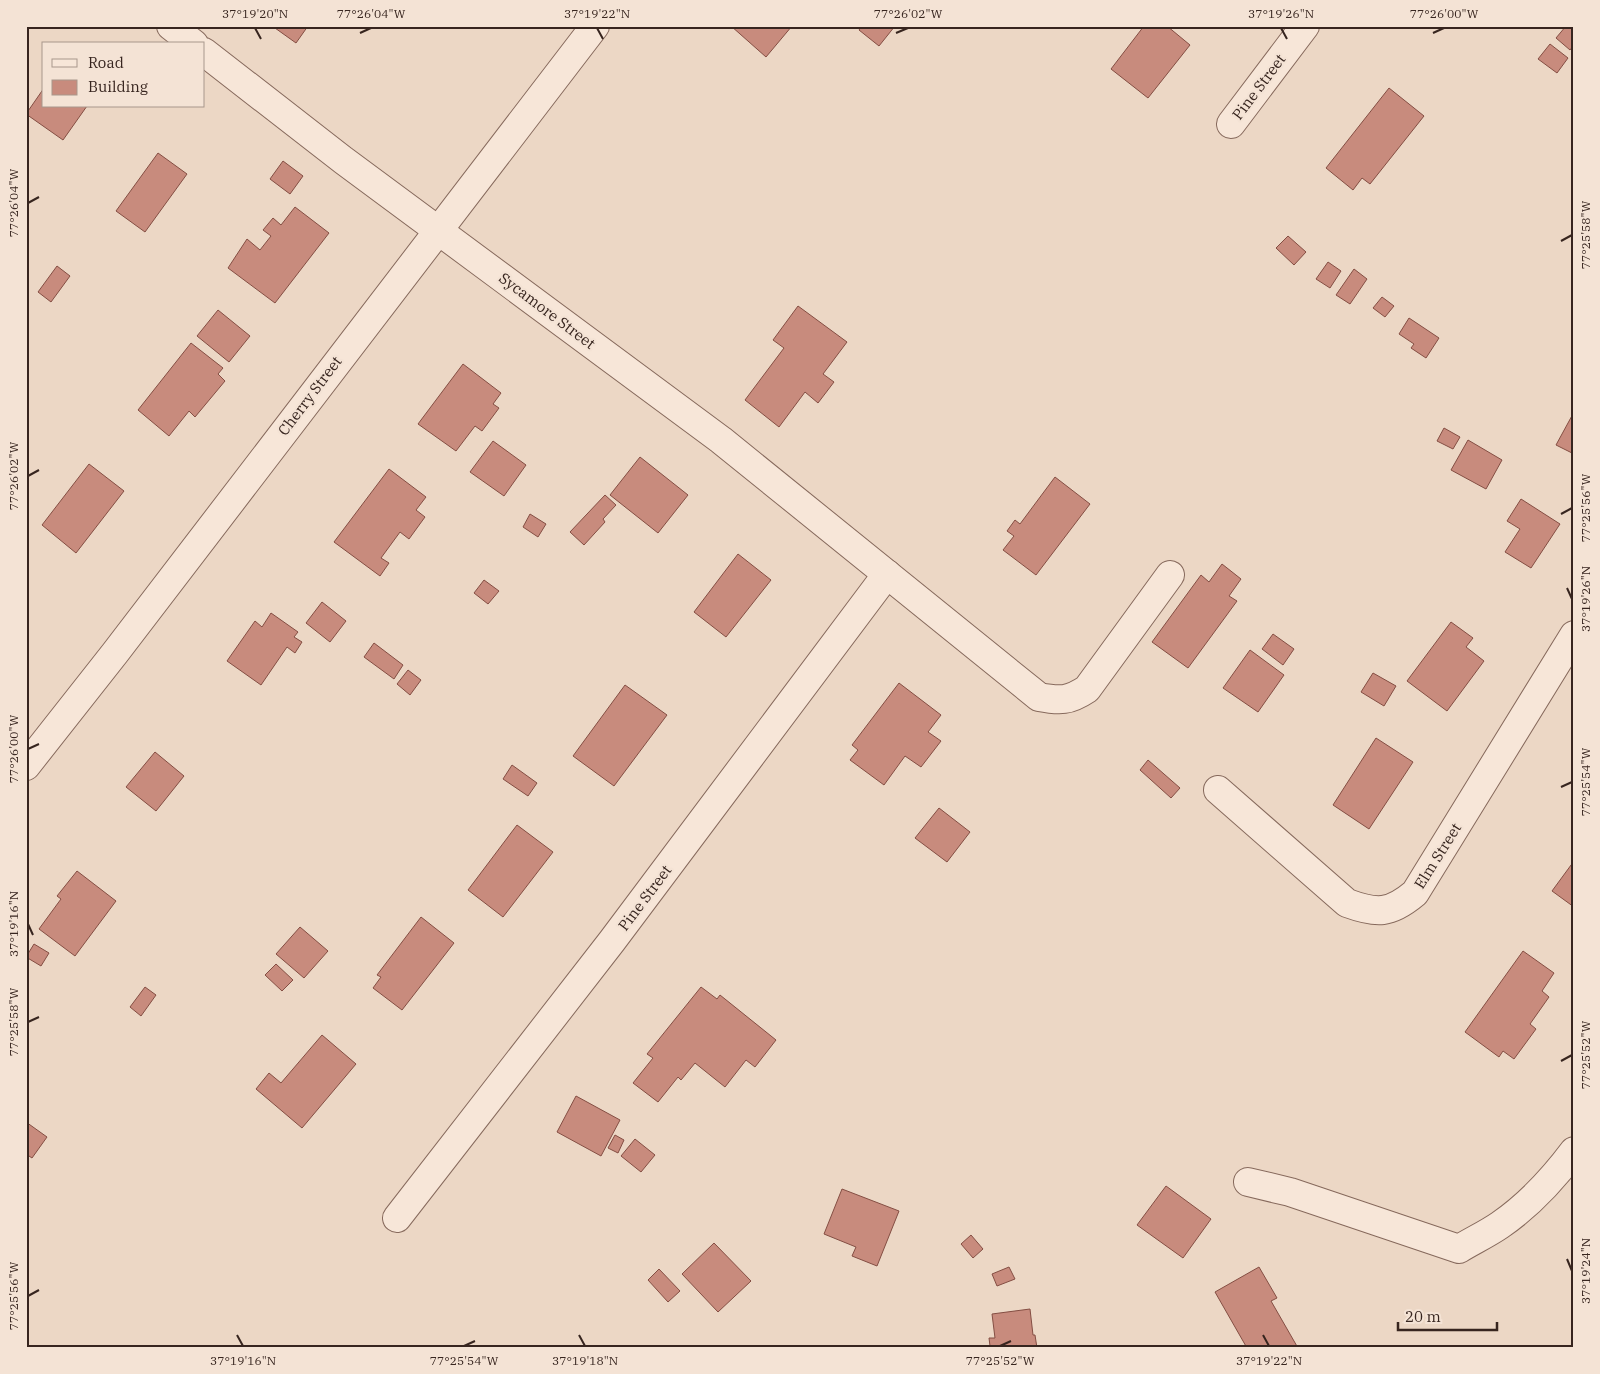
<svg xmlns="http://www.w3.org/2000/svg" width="1600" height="1374" viewBox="0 0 1600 1374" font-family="'IBM Plex Serif',serif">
	<rect width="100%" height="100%" fill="#ecd7c5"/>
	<!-- building -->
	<g fill="#c88b7d" stroke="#844e43">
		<polygon points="275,26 308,26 296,43 275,28"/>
		<polygon points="731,26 792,26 766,57"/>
		<polygon points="862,26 895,26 879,46 859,30"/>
		<polygon points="1144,26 1167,26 1190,45 1148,98 1111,69"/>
		<polygon points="1566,26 1574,27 1574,45 1570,50 1556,38"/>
		<polygon points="1550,44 1568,58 1557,73 1538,59"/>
		<polygon points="44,88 44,106 87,106 63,140 26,114"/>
		<polygon points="1389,88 1424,116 1370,184 1362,178 1353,190 1326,168"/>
		<polygon points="158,153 187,174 145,232 116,211"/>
		<polygon points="283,161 303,176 290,194 270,179"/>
		<polygon points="295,207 329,233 275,303 228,268 247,239 260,250 271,236 263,230 273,218 281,225"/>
		<polygon points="1288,236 1306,252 1294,265 1276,248"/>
		<polygon points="1328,262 1341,271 1330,288 1316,279"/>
		<polygon points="57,266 70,276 51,302 38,292"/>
		<polygon points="1354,269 1367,279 1350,304 1336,295"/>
		<polygon points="1382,297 1394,306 1385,317 1373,308"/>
		<polygon points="798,306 847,342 823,374 834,382 818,403 805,392 779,427 745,400 784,348 773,340"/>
		<polygon points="218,310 250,336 229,362 197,336"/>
		<polygon points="1409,318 1439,338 1426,358 1411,348 1414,344 1399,334"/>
		<polygon points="191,343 223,368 218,374 225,381 195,417 189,411 169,436 138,410"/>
		<polygon points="463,364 501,393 493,404 499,408 482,431 475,426 456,451 418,424"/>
		<polygon points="1574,412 1574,454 1556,445"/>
		<polygon points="1444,428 1460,437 1453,449 1437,441"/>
		<polygon points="1468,440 1502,460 1486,489 1451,470"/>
		<polygon points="493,441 526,465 504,496 470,472"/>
		<polygon points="640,457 688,495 658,533 610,495"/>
		<polygon points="89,464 124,491 76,553 42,525"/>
		<polygon points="389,469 426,497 416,510 425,517 409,539 400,532 381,558 389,563 380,576 334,542"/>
		<polygon points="1055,477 1090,504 1036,575 1003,550 1014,536 1007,531 1015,520 1020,524"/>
		<polygon points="605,495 616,505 603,519 605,522 584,545 570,532"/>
		<polygon points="1521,499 1560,524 1531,568 1505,552 1520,529 1507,521"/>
		<polygon points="530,514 546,524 538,537 523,527"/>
		<polygon points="738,554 771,580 726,637 694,612"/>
		<polygon points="1222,564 1241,579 1229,596 1237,601 1188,668 1152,642 1201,575 1209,582"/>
		<polygon points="484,580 499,591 488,604 474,593"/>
		<polygon points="322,602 346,621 330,642 306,623"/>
		<polygon points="271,613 298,632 294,637 302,642 295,653 287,647 261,685 227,661 255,621 262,627"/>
		<polygon points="1451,622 1473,638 1466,647 1484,661 1447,711 1407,681"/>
		<polygon points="1273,634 1294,649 1283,665 1262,649"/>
		<polygon points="374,643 403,665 394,679 364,657"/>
		<polygon points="1250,650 1284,675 1258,712 1223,688"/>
		<polygon points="408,670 421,680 410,695 397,684"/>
		<polygon points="1373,673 1396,686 1384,706 1361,692"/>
		<polygon points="899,683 941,715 928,732 941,741 921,767 905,756 884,785 850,760 858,750 852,745"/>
		<polygon points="625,685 667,715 614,786 573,756"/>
		<polygon points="1376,738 1413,762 1369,829 1333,805"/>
		<polygon points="155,752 184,776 156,811 126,787"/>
		<polygon points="1148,760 1180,788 1171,798 1140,770"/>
		<polygon points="512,765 537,783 528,796 503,779"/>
		<polygon points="939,808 970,832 947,862 915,838"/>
		<polygon points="517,825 553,852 503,917 468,890"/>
		<polygon points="1574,861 1574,907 1552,891"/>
		<polygon points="77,871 116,901 75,956 39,929 61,899 57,896"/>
		<polygon points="421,917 454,943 402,1010 373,988 381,977 377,975"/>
		<polygon points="300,927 328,951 304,978 276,954"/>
		<polygon points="34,944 49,953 41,966 26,957"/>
		<polygon points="1523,951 1554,973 1542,991 1549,997 1530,1024 1536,1029 1514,1059 1503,1051 1499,1057 1465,1032"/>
		<polygon points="276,964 293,980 282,991 265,975"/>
		<polygon points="145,987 156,995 141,1016 130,1007"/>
		<polygon points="701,987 717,999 720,995 776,1040 755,1067 746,1060 725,1087 695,1063 681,1080 678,1077 658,1102 633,1083 653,1058 647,1054"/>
		<polygon points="322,1035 356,1064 302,1128 256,1089 269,1073 281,1083"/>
		<polygon points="576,1096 620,1120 601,1156 557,1132"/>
		<polygon points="26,1122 47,1137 32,1158 26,1154"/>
		<polygon points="615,1135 624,1140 618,1153 608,1148"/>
		<polygon points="635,1139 655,1155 641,1172 621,1156"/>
		<polygon points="1166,1186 1211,1219 1183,1258 1137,1225"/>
		<polygon points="842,1189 899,1211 877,1266 852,1256 856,1247 824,1234"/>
		<polygon points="971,1235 983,1249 973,1258 961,1244"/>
		<polygon points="714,1243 751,1281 718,1312 682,1274"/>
		<polygon points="1009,1267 1015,1279 997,1286 992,1274"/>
		<polygon points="1259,1267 1277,1298 1271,1301 1298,1348 1247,1348 1215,1292"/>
		<polygon points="659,1269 680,1291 668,1302 648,1280"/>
		<polygon points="1030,1309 1033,1335 1035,1335 1037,1348 987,1348 987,1346 990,1346 989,1338 995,1338 992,1314"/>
	</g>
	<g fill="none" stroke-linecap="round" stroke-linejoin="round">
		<!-- minor casing -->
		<g stroke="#86695c" stroke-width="30">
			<g id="minor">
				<polyline points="171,26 194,44"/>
				<path d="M 204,52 L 343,160 L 721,440 L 1039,697 C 1060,701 1069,701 1087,689 L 1170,575"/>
				<polyline points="1231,124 1305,26"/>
				<polyline points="26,766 115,653 595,26"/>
				<path d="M 1218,790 L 1347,903 C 1377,914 1390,914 1415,893 L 1574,635"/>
				<path d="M 1248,1182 L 1290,1192 L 1459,1249 C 1472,1241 1487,1234 1500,1225 C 1529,1205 1553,1179 1574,1151"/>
				<polyline points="397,1218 612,941 887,574"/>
			</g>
		</g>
		<!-- minor -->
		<use href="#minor" stroke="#f7e6d8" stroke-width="28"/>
	</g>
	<!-- ticks -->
	<path fill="none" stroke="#37251f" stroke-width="2" d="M 255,28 L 261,39M 597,28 L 603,39M 1281,28 L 1287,39M 360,33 L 371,28M 896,33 L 908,28M 1433,33 L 1444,28M 28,203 L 39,197M 1561,241 L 1572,235M 28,476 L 39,470M 1561,514 L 1572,508M 1567,588 L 1572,599M 28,749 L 39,744M 1561,787 L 1572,782M 28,924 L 33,935M 28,1022 L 39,1017M 1561,1061 L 1572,1055M 1567,1259 L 1572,1271M 28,1296 L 39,1290M 237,1335 L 243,1346M 579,1335 L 585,1346M 1263,1335 L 1269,1346M 464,1346 L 475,1341M 1000,1346 L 1011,1341"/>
	<g text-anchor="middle" stroke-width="4.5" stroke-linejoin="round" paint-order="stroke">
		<!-- street labels -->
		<g font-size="15" fill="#37251f" stroke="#f4e3d5">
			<text transform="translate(1259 87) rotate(-53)" y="5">Pine Street</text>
			<text transform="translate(547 311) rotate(37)" y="5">Sycamore Street</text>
			<text transform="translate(310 396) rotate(-53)" y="5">Cherry Street</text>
			<text transform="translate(1438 856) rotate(-58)" y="5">Elm Street</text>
			<text transform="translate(645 898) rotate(-53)" y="5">Pine Street</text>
		</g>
	</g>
	<!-- border -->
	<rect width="1600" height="1374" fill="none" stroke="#f4e3d5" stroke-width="55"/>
	<!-- legend -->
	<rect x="42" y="42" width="162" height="65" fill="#f4e3d5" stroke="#a8978c"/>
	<rect x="52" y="59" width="25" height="8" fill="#f7e6d8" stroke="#a8978c"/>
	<text x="88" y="68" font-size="15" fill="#37251f">Road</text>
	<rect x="52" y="80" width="25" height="15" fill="#c88b7d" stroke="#a8978c"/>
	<text x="88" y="92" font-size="15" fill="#37251f">Building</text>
	<!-- scale -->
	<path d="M1398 1322v8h99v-8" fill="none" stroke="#37251f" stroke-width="2.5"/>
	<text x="1405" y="1322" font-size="15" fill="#37251f" stroke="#f4e3d5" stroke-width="4" paint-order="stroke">20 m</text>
	<rect x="28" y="28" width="1544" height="1318" fill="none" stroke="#37251f" stroke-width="2"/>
	<g font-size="12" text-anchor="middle" fill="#37251f">
		<text x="255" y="18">37°19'20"N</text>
		<text x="371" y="18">77°26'04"W</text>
		<text x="597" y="18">37°19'22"N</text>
		<text x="908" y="18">77°26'02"W</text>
		<text x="1281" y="18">37°19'26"N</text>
		<text x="1444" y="18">77°26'00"W</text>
		<text transform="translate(14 203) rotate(-90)" y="4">77°26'04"W</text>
		<text transform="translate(1586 235) rotate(-90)" y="4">77°25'58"W</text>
		<text transform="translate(14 476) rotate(-90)" y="4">77°26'02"W</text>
		<text transform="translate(1586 508) rotate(-90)" y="4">77°25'56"W</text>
		<text transform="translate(1586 599) rotate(-90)" y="4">37°19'26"N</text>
		<text transform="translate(14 749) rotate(-90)" y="4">77°26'00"W</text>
		<text transform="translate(1586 782) rotate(-90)" y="4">77°25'54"W</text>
		<text transform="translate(14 924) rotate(-90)" y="4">37°19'16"N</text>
		<text transform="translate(14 1022) rotate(-90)" y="4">77°25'58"W</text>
		<text transform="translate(1586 1055) rotate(-90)" y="4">77°25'52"W</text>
		<text transform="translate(1586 1271) rotate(-90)" y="4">37°19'24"N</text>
		<text transform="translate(14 1296) rotate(-90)" y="4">77°25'56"W</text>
		<text x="243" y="1365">37°19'16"N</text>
		<text x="464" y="1365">77°25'54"W</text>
		<text x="585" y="1365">37°19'18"N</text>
		<text x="1000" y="1365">77°25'52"W</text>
		<text x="1269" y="1365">37°19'22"N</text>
	</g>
</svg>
